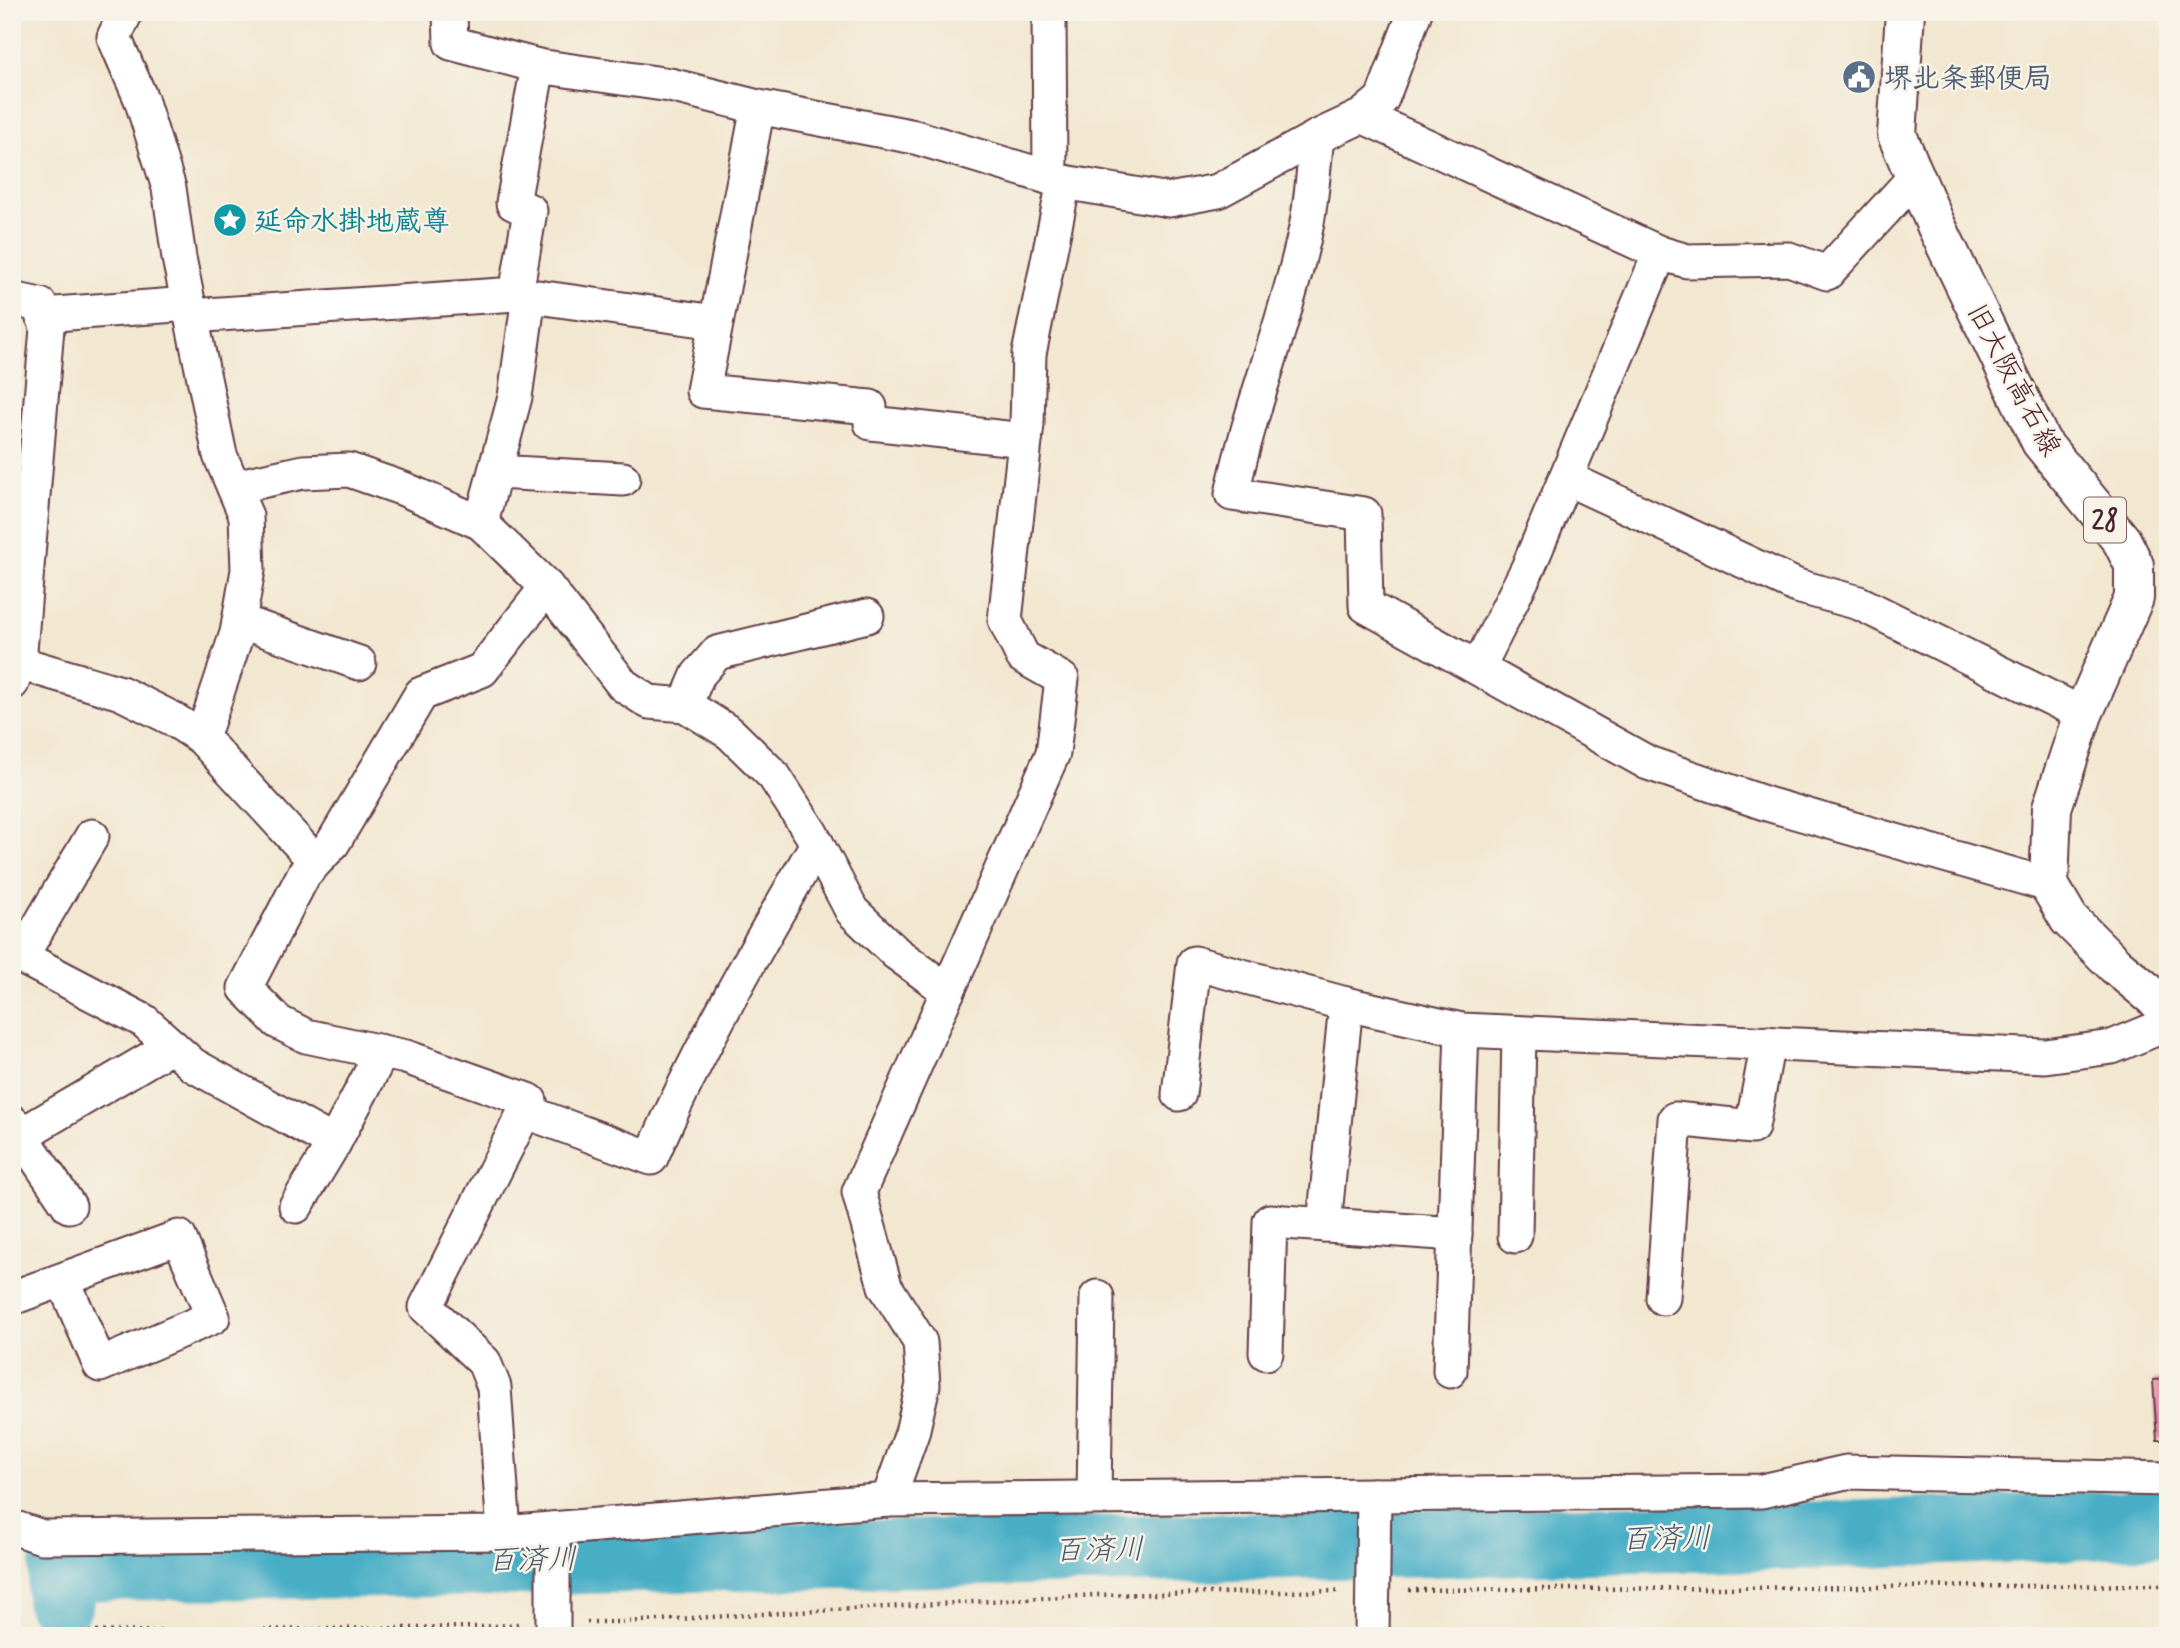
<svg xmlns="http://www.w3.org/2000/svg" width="2180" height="1648" viewBox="0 0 2180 1648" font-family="Mynerve,'Klee One',sans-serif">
	<rect width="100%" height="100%" fill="#f7f3e8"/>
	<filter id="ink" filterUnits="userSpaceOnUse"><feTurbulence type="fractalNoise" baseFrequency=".0143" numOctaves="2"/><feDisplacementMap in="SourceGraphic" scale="14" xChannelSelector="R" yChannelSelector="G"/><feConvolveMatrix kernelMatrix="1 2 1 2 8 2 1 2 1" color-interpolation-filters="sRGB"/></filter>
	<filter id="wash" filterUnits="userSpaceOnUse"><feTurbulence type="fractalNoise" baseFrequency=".00686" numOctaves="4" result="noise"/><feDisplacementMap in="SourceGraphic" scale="28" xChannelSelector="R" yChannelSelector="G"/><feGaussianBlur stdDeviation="1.57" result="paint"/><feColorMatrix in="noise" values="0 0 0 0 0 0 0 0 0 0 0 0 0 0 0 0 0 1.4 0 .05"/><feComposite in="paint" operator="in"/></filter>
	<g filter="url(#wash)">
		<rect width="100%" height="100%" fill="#f2e7d0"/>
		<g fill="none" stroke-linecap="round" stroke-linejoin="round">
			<!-- river -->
			<polyline stroke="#47aec6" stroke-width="68" points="60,1600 63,1567 387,1564 1836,1535 2168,1523"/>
		</g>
		<g id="blocks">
			<!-- building -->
			<polygon fill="#e291aa" points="2168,1379 2168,1440 2157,1440 2153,1380"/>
		</g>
	</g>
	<g filter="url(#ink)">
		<use href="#blocks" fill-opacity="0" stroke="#633d44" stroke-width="2"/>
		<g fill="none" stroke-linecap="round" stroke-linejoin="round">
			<!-- minor casing -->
			<g stroke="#633d44" stroke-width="37">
				<g id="minor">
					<polyline points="126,12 114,37 141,99 169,188 179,258 220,455 246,516 248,570 237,633 202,738"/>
					<polyline points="450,12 451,43 538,66"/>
					<polyline points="1049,12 1050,178"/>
					<polyline points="758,107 703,391 870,407 871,423 1025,440"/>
					<polyline points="1362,116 1660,253 1687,261 1789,259 1827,273 1915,177"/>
					<path d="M 1317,137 C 1313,170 1312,205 1304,237 C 1285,324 1250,407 1232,494 L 1364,514 L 1366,606 L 1648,763 L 1767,804 L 2049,885"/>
					<polyline points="516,294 530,211 513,203 538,66 670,85 758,107 915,137 1064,182 1169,200 1218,191 1317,137 1362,116 1382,99 1415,12"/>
					<polyline points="12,299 40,305 47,328 19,663 12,683"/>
					<polyline points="42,315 189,304"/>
					<polyline points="191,316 516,294 716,322"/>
					<polyline points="496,472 623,479"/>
					<polyline points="1566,478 1797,586 1859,603 2083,714"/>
					<polyline points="234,487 303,472 349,470 404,489 481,523 547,587 623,685 649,702 685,705 730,733 774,776 811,833 852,911 896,953 948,991"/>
					<polyline points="481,523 515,397 529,296"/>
					<polyline points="239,621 359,663"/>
					<polyline points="19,663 121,693 173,719 202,738 315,861"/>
					<polyline points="1478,668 1528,568 1660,253"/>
					<polyline points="685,705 698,675 717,653 867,616"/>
					<polyline points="12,952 144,1021 193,1065 334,1143"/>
					<polyline points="21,957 92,836"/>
					<polyline points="1179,1094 1194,963 1346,1004 1462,1030 2045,1056 2112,1047 2168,1024"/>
					<path d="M 524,1111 L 651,1158 C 698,1049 757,947 817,844"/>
					<polyline points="12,1122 69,1206"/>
					<polyline points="21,1135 172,1046"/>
					<polyline points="296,1206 334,1143 382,1052"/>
					<polyline points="1324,1225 1346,1004"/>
					<polyline points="1515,1236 1519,1033"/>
					<polyline points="12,1298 179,1237 213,1317 100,1365 63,1280"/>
					<polyline points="1663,1298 1675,1119 1752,1127 1768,1043"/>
					<polyline points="1266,1353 1270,1221 1455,1234"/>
					<polyline points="1450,1371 1462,1030"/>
					<polyline points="1094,1497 1097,1297"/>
					<polyline points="888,1500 1762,1491 1846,1472 2168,1479"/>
					<polyline points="12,1527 42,1537 504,1533 888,1500 912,1433 923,1385 920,1342 885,1286 859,1192 1053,753 1062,679 1023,657 1005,620 1027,424 1029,354 1064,182"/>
					<polyline points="504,1533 494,1387 484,1362 426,1307 530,1101 406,1057 306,1036 278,1022 245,988 304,874 333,843 421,694 482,670 547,587"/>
					<polyline points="553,1636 553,1529"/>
					<polyline points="1372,1636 1374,1495"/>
				</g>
			</g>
			<!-- primary casing -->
			<g stroke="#633d44" stroke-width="42">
				<polyline id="primary" points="1905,12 1897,135 1936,225 2041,442 2122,541 2134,565 2134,598 2083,714 2052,808 2049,885 2069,919 2115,965 2168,1009"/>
			</g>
			<!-- path -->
			<g stroke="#633d44" stroke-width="4.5" stroke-dasharray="2 5" stroke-linecap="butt">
				<polyline points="1409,1590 2168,1585"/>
				<polyline points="587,1622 624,1622 1095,1595 1337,1591"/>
				<polyline points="12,1633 482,1627 519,1624"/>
			</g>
			<!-- minor -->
			<use href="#minor" stroke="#fff" stroke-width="33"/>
			<!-- primary -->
			<use href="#primary" stroke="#fff" stroke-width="38"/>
		</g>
	</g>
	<!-- icons -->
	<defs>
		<g id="civic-disc" transform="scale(1.75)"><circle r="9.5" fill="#5c6f8a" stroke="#f7f3e8"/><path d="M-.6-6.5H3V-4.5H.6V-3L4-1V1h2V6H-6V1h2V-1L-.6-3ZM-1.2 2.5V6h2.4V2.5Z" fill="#fff"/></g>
		<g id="sight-disc" transform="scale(1.75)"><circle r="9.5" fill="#0f9aa8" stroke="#f7f3e8"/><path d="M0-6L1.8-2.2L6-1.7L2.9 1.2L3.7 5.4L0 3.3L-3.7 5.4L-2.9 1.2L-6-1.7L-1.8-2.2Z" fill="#fff"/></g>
	</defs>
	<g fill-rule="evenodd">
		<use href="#civic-disc" x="1859" y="77"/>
		<use href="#sight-disc" x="230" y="220"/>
	</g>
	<g text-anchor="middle" stroke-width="5" stroke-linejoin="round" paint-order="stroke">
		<!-- shield labels -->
		<rect fill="#f7f3e8" stroke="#7e5f64" stroke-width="2" x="2084" y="497.5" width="42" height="45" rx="5"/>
		<g font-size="26" font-weight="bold" fill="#4a1f2b">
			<text x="2105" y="529">28</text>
		</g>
		<!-- service labels -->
		<g font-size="28" font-weight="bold" fill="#4e5e75" stroke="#f7f3e8" text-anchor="start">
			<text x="1884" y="87">堺北条郵便局</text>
		</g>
		<!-- culture labels -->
		<g font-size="28" font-weight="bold" fill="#0d838f" stroke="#f7f3e8" text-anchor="start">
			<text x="254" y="230">延命水掛地蔵尊</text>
		</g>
		<!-- street labels -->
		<g font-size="28" fill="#4a1f2b" stroke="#f7f3e8">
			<text transform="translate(2015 379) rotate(62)" y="10">旧大阪高石線</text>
		</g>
		<!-- water labels -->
		<g font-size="30" font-style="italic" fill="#495869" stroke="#f7f3e8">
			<text transform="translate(1666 1538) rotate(-1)" y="10">百済川</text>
			<text transform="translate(1099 1549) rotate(-1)" y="10">百済川</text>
			<text transform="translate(532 1559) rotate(-1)" y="10">百済川</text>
		</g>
	</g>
	<!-- margin -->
	<rect width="2180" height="1648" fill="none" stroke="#f7f3e8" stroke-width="42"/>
</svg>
